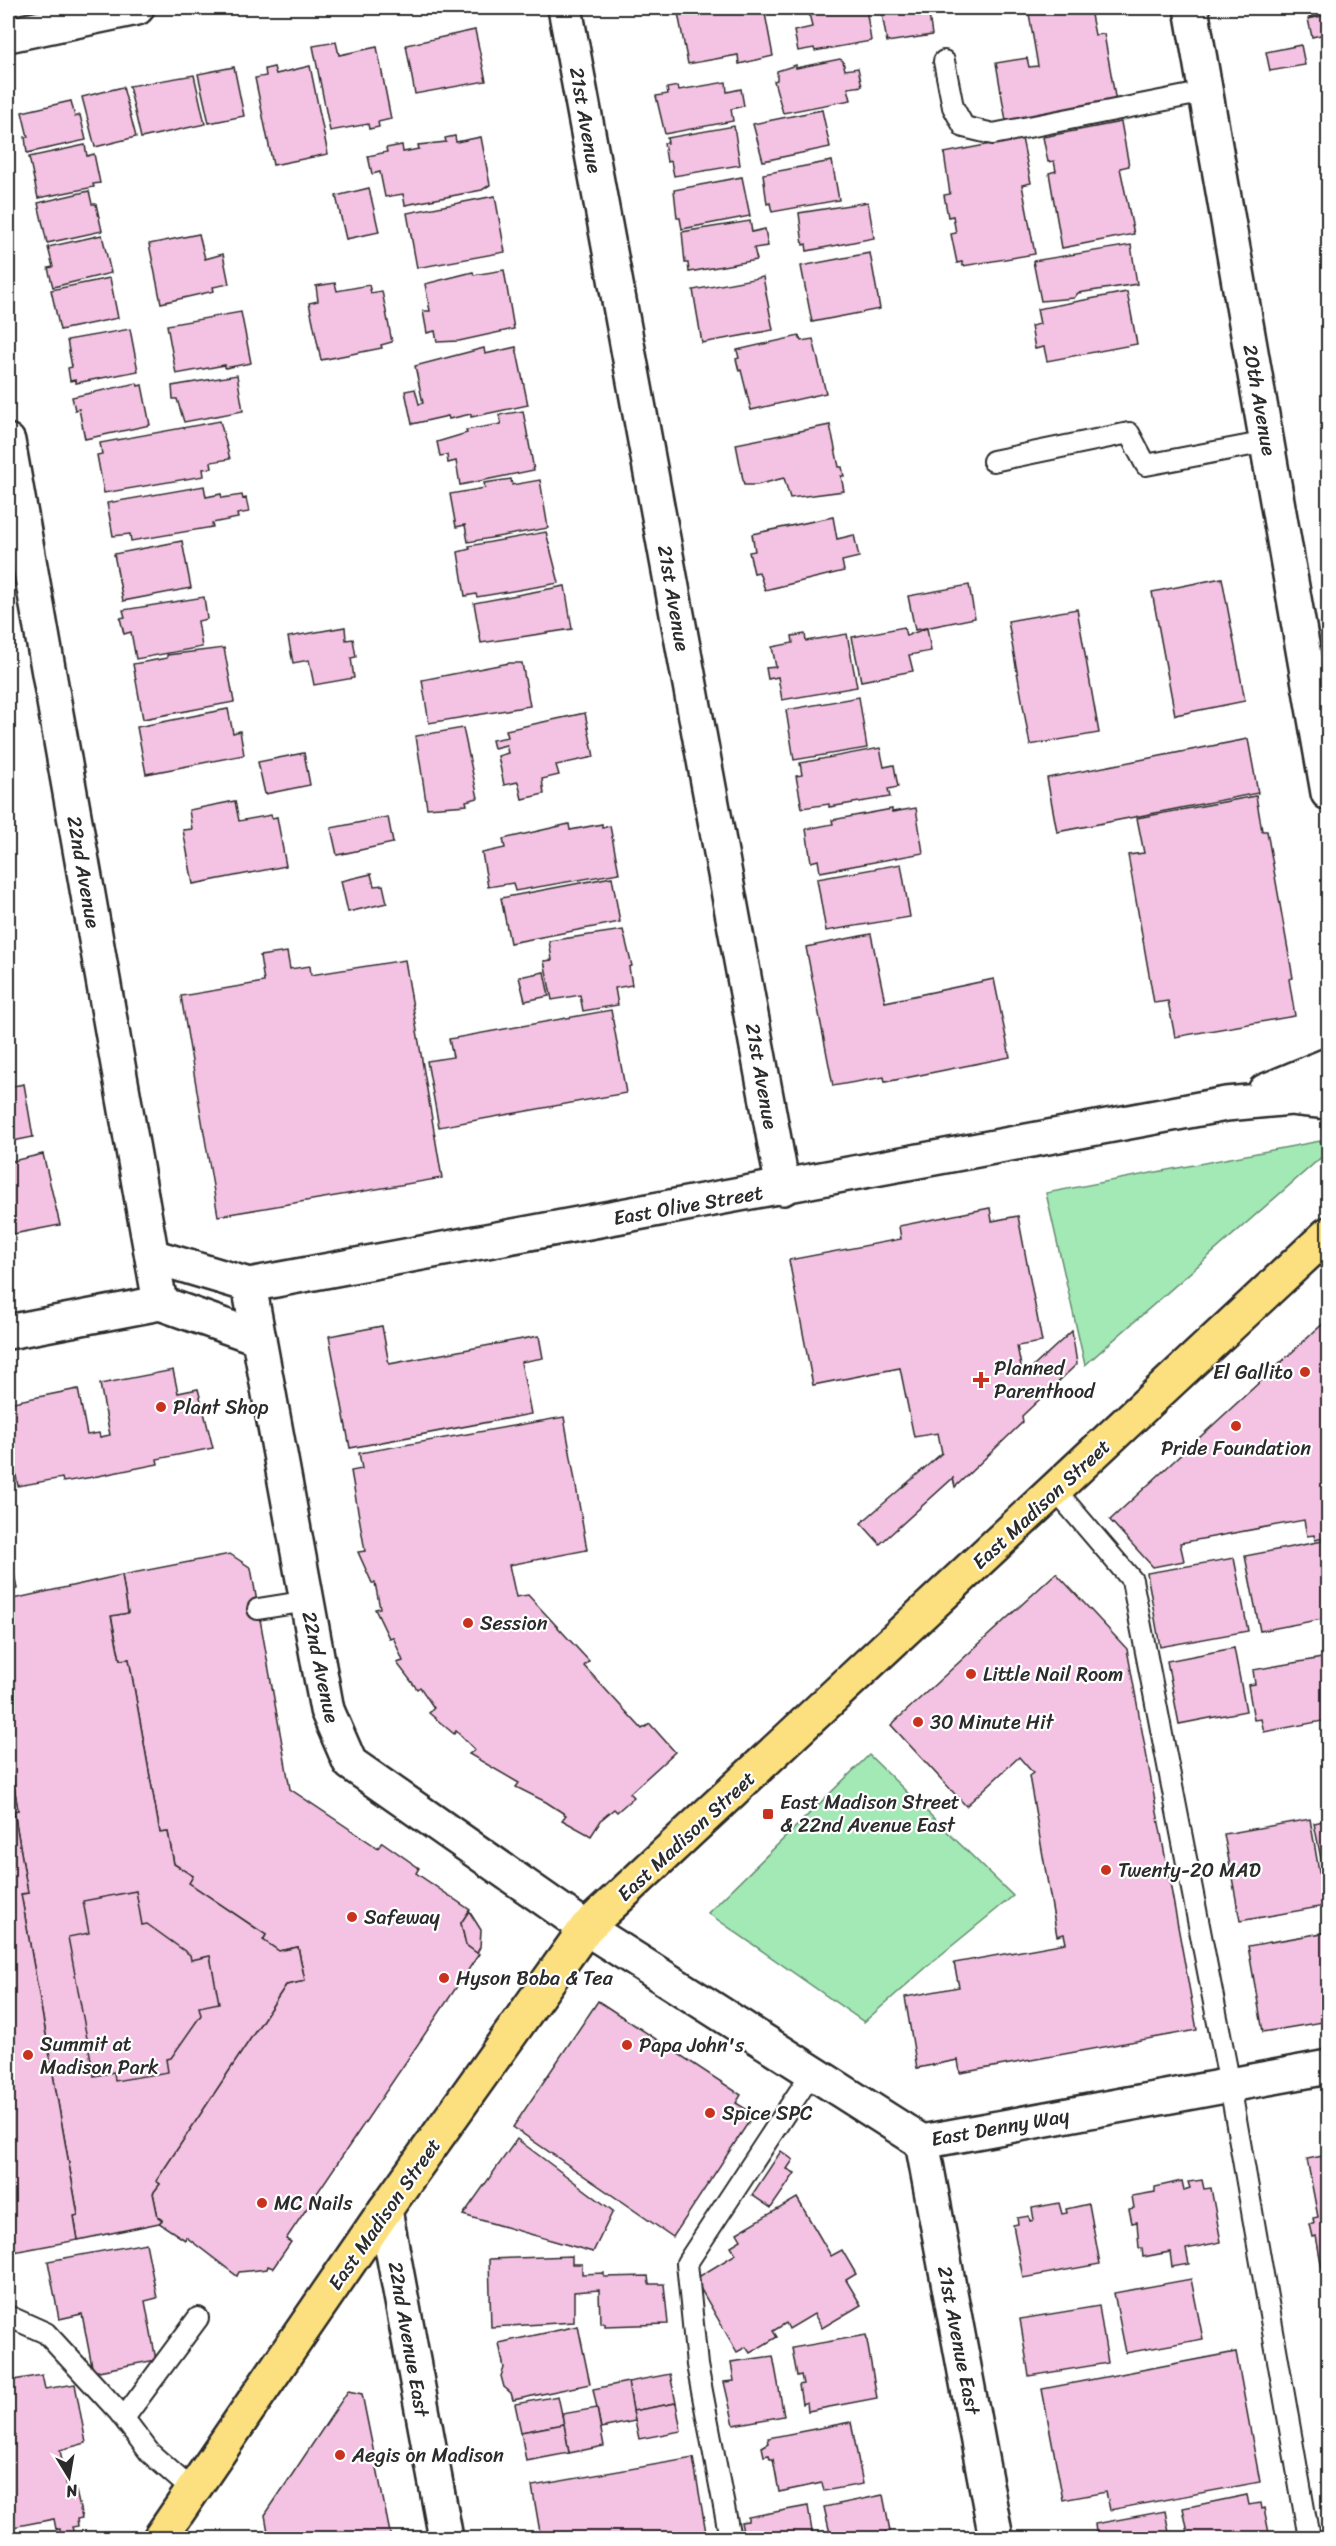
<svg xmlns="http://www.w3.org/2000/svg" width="1336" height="2546" viewBox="0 0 1336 2546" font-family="Sriracha,sans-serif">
	<rect width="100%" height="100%" fill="#fff"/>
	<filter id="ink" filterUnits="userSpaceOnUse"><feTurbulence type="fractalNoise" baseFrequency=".0167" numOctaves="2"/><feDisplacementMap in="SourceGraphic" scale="12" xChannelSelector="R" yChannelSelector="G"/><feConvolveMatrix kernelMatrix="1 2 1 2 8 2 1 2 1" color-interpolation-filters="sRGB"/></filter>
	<g filter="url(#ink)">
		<!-- green -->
		<g fill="#a2e9b6" stroke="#668a70" stroke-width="1.5">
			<polygon points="1320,1141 1326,1153 1085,1365 1046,1193"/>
			<polygon points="869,1755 1013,1896 937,1958 864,2022 708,1913"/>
		</g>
		<!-- building -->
		<g fill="#f4c2e2" stroke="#2b2b2b" stroke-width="1.5">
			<polygon points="677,8 764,8 773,56 739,64 738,55 688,64"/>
			<polygon points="808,8 866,8 871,41 815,51 814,48 798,51 794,31 812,27"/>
			<polygon points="881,8 928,8 932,35 887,42"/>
			<polygon points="1028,8 1099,8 1100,13 1091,15 1095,35 1104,34 1116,102 1006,121 996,63 1027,58 1029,67 1038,66"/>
			<polygon points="1307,8 1328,8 1328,42 1325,34 1312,37 1308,19 1322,16 1309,17"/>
			<polygon points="475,30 486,81 415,94 406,45"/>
			<polygon points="336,42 339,55 377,47 391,119 378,122 379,127 369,129 368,124 330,131 313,46"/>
			<polygon points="1301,45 1305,65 1270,71 1266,52"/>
			<polygon points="840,59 843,61 845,70 858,68 862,86 848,88 851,100 783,113 774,81 777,80 777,71 796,65 796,68"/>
			<polygon points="310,66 328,154 273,165 255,78 266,76 265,69 274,67 276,74"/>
			<polygon points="234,67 244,116 209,123 198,74"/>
			<polygon points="194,75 205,124 141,138 129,86"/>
			<polygon points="726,82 727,92 741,89 744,106 731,109 733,121 665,134 656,96 668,94 667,88 678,86 679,90"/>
			<polygon points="123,87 136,137 95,147 82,97"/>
			<polygon points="71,101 75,117 80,115 86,140 27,153 25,137 28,137 22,112"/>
			<polygon points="822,110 830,147 763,161 753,124"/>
			<polygon points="1121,122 1129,166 1120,168 1134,234 1062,248 1049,173 1056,171 1054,161 1048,162 1043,137"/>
			<polygon points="734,126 740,165 674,176 671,161 667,162 664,143 668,143 667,138"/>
			<polygon points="455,136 456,142 481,137 490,185 482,190 405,205 403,194 385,197 380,172 372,174 368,156 387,152 386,148 402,145 403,152 419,149 418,145 446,142 445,138"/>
			<polygon points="1022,138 1031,183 1022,185 1035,254 963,266 962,262 957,263 951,234 956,233 953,216 948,217 944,195 950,194 944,153"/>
			<polygon points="85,145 87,156 94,154 100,183 93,184 94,187 38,198 29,157"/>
			<polygon points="832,161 839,200 772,212 770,203 767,204 763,174"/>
			<polygon points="742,177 750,216 682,229 680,218 677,218 674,190"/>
			<polygon points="369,188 379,232 346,239 336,196"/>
			<polygon points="89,191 92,204 96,204 102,231 47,243 38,203"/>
			<polygon points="495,196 505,252 417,268 407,213"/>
			<polygon points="868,202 874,238 807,251 806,244 803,245 799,213"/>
			<polygon points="750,221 752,232 765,229 768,246 754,248 757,260 689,272 688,263 685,263 682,232"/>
			<polygon points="199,234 205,259 223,254 229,284 213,287 214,291 161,303 149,244"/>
			<polygon points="102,235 111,273 53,287 48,268 53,267 48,247"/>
			<polygon points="1131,245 1137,284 1078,293 1074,298 1041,301 1033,261"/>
			<polygon points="870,253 880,309 812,322 801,266"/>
			<polygon points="504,270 514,329 459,341 437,342 435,331 427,333 423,311 430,311 425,284 473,272 474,275"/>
			<polygon points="763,277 773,330 702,343 693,290"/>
			<polygon points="110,278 118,318 60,330 51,290"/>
			<polygon points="335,283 337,291 369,285 371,293 382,291 392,342 381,345 382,348 321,360 309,303 318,301 316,286"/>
			<polygon points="1127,292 1137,344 1047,361 1044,347 1035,349 1031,326 1040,324 1037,309"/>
			<polygon points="241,312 251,363 225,368 225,365 176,374 167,325"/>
			<polygon points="130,329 138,371 76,383 76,380 70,381 68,368 72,367 67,340"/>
			<polygon points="799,336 801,341 813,339 826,393 751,410 741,370 739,371 736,359 739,358 737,350"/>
			<polygon points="516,347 528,405 471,417 471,414 449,419 448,416 412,424 405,391 415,389 419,404 423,403 415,366 484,348 485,354"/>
			<polygon points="237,375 243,411 184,422 177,399 173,399 172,386"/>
			<polygon points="137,383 138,386 142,385 150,425 85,439 79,409 75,410 72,397"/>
			<polygon points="523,411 534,470 460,485 456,461 448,463 447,455 440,456 437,442 467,433 466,430 501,424 499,415"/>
			<polygon points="220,421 230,459 211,462 212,468 203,469 204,476 104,493 97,455 102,454 100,443"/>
			<polygon points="830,425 839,467 842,467 844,476 841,476 844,491 790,498 784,478 757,485 744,485 736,444"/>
			<polygon points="511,479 512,485 540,480 548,528 468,542 465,525 456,527 450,494 485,488 484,483"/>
			<polygon points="204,486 206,497 221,494 222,498 242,495 243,499 246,498 249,512 237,514 238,518 212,523 213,527 131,541 130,534 113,536 107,503"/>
			<polygon points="833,517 837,539 854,535 859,557 842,561 844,571 765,590 759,572 754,573 749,552 755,551 752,534"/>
			<polygon points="546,532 559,583 477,597 476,594 465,596 458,552 470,549 469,546"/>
			<polygon points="182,541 191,588 123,601 114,554"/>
			<polygon points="1222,578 1245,701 1175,715 1152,592"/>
			<polygon points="969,585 975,618 915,630 908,596"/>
			<polygon points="565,586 572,629 481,643 474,603"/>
			<polygon points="204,597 207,619 198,621 202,647 136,659 131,632 124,634 120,618 125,617 123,610"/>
			<polygon points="1077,609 1099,733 1030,745 1008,621"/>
			<polygon points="345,627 346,640 353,639 356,657 351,658 354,678 314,685 309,660 293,663 288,637"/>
			<polygon points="904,627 906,636 927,628 931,651 909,655 913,671 861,681 852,637"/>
			<polygon points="805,634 806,641 847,634 857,687 782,700 778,677 768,679 766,668 776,667 772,647 793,643 792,636"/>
			<polygon points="224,648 234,702 143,719 133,664 167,658 167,655"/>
			<polygon points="509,663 522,663 530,706 429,723 422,680"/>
			<polygon points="859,697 867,748 794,760 786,710"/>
			<polygon points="228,709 233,733 240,731 244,755 146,774 137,727"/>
			<polygon points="585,713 594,757 556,765 559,775 542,779 544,794 522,799 518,782 504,785 498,756 508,753 506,745 494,748 492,740 508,737 506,730"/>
			<polygon points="463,728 478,798 466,801 467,805 427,808 416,736"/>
			<polygon points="1248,739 1258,793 1057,832 1047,778"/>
			<polygon points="880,748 884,767 894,765 898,787 888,789 890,797 829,807 829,804 802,808 796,776 802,775 800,763"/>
			<polygon points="304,753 310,785 265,794 258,762"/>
			<polygon points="1256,796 1262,831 1267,831 1293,978 1289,979 1295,1016 1175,1037 1168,1001 1154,1003 1128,855 1144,853 1137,818"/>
			<polygon points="235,801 239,821 271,815 272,818 277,817 286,866 193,884 183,830 192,829 189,810"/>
			<polygon points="916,808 923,853 820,872 818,860 811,862 806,829 833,824 832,820 892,809 892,812"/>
			<polygon points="388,817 393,843 337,855 331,828"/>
			<polygon points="569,824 570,830 602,824 602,828 610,826 619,873 515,891 513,883 488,887 482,853 505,848 503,839"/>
			<polygon points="901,864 910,917 826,931 817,879"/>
			<polygon points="371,874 374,886 383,885 387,903 348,912 341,881"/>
			<polygon points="612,877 620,922 510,943 501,898"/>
			<polygon points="623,930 632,966 629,967 632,985 615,988 618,1005 583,1011 580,995 552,1000 544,961 552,960 549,941"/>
			<polygon points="871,934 885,1002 994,979 1010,1057 885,1082 884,1077 833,1086 806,947"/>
			<polygon points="287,952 290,969 310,966 311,975 405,960 442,1178 218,1216 181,996 264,982 260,956"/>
			<polygon points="8,963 13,990 8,991"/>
			<polygon points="544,972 549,996 525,1001 519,977"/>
			<polygon points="611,1010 626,1093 439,1127 427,1061 453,1057 449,1039"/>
			<polygon points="24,1084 33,1137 8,1142 8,1087"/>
			<polygon points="43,1154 60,1225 13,1234 8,1207 8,1162"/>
			<polygon points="990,1208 992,1221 1018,1216 1042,1342 1017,1346 1023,1376 1072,1331 1077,1364 1022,1416 1023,1422 955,1487 953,1478 880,1544 861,1523 942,1453 938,1433 914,1437 900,1368 813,1385 789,1260 901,1239 899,1226"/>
			<polygon points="1328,1319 1328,1537 1315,1540 1314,1535 1307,1536 1304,1520 1180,1543 1184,1561 1153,1567 1110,1520"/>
			<polygon points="382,1326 389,1364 539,1336 543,1358 521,1362 531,1414 350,1448 329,1336"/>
			<polygon points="173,1370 178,1393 198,1389 213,1448 157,1459 158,1464 93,1477 63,1482 62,1478 18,1486 8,1434 8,1403 78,1389 87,1435 99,1433 100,1437 110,1435 100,1384"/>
			<polygon points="564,1417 587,1550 509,1565 516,1597 528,1595 589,1661 584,1666 642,1729 650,1724 675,1752 630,1793 634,1797 617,1812 614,1809 602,1819 591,1836 562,1820 566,1815 546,1802 516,1787 519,1783 469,1754 475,1750 456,1731 454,1734 429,1713 434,1708 420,1687 417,1689 397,1663 403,1661 393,1637 389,1638 375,1609 380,1608 375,1583 372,1583 358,1552 365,1551 351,1471 362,1469 359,1453"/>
			<polygon points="1328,1540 1328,1618 1260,1631 1245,1556"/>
			<polygon points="8,1541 17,1589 8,1591"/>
			<polygon points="230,1554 251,1568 290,1789 378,1848 382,1842 419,1868 416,1873 470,1910 461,1923 466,1945 479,1954 286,2239 291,2242 273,2268 268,2266 267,2269 239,2272 237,2276 186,2237 185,2240 159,2223 162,2220 158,2217 153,2193 160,2184 156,2181 286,1985 305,1981 298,1947 279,1951 263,1940 266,1935 189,1883 193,1876 174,1864 168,1832 160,1833 129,1659 120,1660 111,1616 128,1613 122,1575"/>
			<polygon points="1234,1558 1248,1631 1160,1647 1147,1573"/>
			<polygon points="1056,1573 1127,1649 1197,2030 960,2073 958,2060 917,2068 905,1997 959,1987 954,1963 1066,1943 1064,1934 1057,1936 1029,1776 1033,1773 1019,1757 966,1806 891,1725"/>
			<polygon points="122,1575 128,1613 111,1616 120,1660 129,1659 160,1833 168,1832 174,1864 193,1876 189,1883 266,1935 263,1940 279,1951 298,1947 305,1981 286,1985 156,2181 160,2184 153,2193 158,2217 162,2220 159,2223 78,2240 74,2216 78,2215 21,1894 28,1893 14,1811 18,1810 8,1750 8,1600"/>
			<polygon points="1234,1648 1246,1711 1179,1724 1167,1661"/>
			<polygon points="1328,1657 1328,1720 1264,1732 1261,1719 1254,1720 1248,1685 1255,1684 1253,1670"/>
			<polygon points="8,1750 18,1810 14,1811 28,1893 21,1894 78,2215 74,2216 78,2240 8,2253"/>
			<polygon points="1310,1819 1325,1906 1240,1921 1224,1834"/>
			<polygon points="1328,1820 1328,1862 1322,1864 1314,1823"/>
			<polygon points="136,1891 142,1925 147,1924 190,1955 191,1960 210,1956 219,2003 199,2007 201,2015 171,2058 166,2059 168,2072 115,2081 114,2072 94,2076 68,1937 89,1933 83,1901"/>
			<polygon points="469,1911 481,1930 480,1947 477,1953 466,1945 461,1923"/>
			<polygon points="1328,1932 1328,2021 1263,2032 1248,1946"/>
			<polygon points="598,2001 741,2095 736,2103 754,2114 673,2237 513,2127"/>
			<polygon points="517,2139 613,2211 593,2252 463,2215"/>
			<polygon points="781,2151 793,2160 787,2169 795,2173 771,2208 752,2195"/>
			<polygon points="1328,2155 1328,2273 1323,2274 1316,2236 1312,2237 1309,2224 1314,2224 1313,2218 1318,2217 1307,2159"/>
			<polygon points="1202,2180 1204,2189 1211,2188 1221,2242 1186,2249 1189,2264 1172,2267 1170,2252 1143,2257 1142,2248 1139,2248 1137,2222 1132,2223 1129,2209 1134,2208 1132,2196 1155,2192 1155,2187 1182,2181 1184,2190 1190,2188 1188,2182"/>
			<polygon points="797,2198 831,2256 842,2250 856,2274 846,2280 861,2305 822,2328 814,2314 789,2329 786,2323 773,2331 777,2337 750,2353 746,2347 737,2352 695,2279 736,2254 731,2246 741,2240 737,2233"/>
			<polygon points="1059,2203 1062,2214 1067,2213 1066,2209 1089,2204 1100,2264 1023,2278 1013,2225 1018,2224 1017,2218 1029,2216 1030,2221 1034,2220 1032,2208"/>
			<polygon points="146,2243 157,2298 145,2301 156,2360 93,2372 82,2314 59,2319 48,2261"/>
			<polygon points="572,2256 572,2264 582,2264 582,2274 604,2273 604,2277 648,2276 649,2284 664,2284 668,2324 605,2326 605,2323 600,2323 599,2290 574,2292 574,2322 491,2327 489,2259"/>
			<polygon points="1191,2279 1203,2339 1126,2353 1114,2293"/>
			<polygon points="1099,2306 1108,2363 1029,2376 1020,2319"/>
			<polygon points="578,2326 590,2384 513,2400 511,2393 504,2387 501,2376 504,2368 499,2343"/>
			<polygon points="866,2335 877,2398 808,2411 807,2402 802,2404 799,2385 803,2384 801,2375 797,2376 792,2348"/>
			<polygon points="1236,2352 1260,2482 1110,2510 1106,2492 1063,2500 1042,2389"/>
			<polygon points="773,2356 784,2416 734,2425 724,2382 734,2381 731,2362"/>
			<polygon points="670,2374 676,2403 633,2411 628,2382"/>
			<polygon points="42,2375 45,2389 75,2384 86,2443 60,2450 68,2492 76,2491 82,2518 77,2519 78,2526 72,2527 74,2534 61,2537 60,2528 56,2529 54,2519 13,2527 8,2510 8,2381"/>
			<polygon points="628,2382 635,2421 601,2428 593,2389"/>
			<polygon points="348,2391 362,2394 391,2538 269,2538 265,2515"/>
			<polygon points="558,2396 564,2424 521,2432 515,2404"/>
			<polygon points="676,2403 681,2431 639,2439 633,2411"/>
			<polygon points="597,2408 604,2446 569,2453 562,2414"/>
			<polygon points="851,2422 863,2484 824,2491 822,2483 779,2492 773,2459 770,2459 769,2455 764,2456 762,2447 769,2443 768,2438"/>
			<polygon points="564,2424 569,2453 526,2461 521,2432"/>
			<polygon points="693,2458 707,2538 541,2538 532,2486"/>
			<polygon points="883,2495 890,2531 885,2532 886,2537 890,2538 831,2538 824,2507"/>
			<polygon points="1247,2495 1249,2505 1260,2503 1261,2509 1264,2508 1270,2538 1189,2538 1183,2508"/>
			<polygon points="808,2506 813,2538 744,2538 741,2522 748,2521 748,2517"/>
			<polygon points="1165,2511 1170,2538 1094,2538 1093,2534 1096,2533 1095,2524"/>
		</g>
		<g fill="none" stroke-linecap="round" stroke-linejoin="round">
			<!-- service casing -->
			<g stroke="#2b2b2b" stroke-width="24">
				<g id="service">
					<polyline points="944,61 953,107 964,127 993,134 1206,92"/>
					<polyline points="993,461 1129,433 1146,465 1267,442"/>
					<polyline points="1056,1491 1132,1580 1230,2085 1309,2538"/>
					<polyline points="258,1609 308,1601"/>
					<polyline points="8,2316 46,2333 119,2412 150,2453 193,2491"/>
					<polyline points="124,2418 198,2318"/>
					<polyline points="730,2538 697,2365 687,2263 813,2071"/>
				</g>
			</g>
			<!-- minor casing -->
			<g stroke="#2b2b2b" stroke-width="38">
				<g id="minor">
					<polyline points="565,8 783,1188"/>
					<polyline points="1191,8 1328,793"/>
					<polyline points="8,35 137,8"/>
					<polyline points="8,441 160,1303"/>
					<polyline points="1265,1091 1328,1065"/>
					<polyline points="152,1256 249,1285 1226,1104 1291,1098 1328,1102"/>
					<polyline points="249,1285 327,1710 350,1763 586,1928 922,2142 1328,2067"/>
					<polyline points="8,1332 160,1303 259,1338"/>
					<polyline points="922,2142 996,2538"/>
					<polyline points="385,2210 446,2538"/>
				</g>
			</g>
			<!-- primary casing -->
			<g stroke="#2b2b2b" stroke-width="38">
				<polyline id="primary" points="160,2538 385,2210 586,1928 1328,1234"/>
			</g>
			<!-- service -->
			<use href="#service" stroke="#fff" stroke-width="20"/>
			<!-- minor -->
			<use href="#minor" stroke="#fff" stroke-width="33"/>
			<!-- primary -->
			<use href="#primary" stroke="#fce080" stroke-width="33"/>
		</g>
	</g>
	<!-- markers -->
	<g fill="#c8321e" stroke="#fff" stroke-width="2">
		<circle cx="1305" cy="1372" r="6"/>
		<path d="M978 1371h6v6h6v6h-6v6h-6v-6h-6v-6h6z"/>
		<circle cx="161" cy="1407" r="6"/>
		<circle cx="1236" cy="1426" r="6"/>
		<circle cx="468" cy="1623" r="6"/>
		<circle cx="971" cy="1674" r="6"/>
		<circle cx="918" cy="1722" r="6"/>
		<rect x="762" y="1808" width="12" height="12" rx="3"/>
		<circle cx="1106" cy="1870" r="6"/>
		<circle cx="352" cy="1917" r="6"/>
		<circle cx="444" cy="1978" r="6"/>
		<circle cx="627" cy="2045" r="6"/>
		<circle cx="28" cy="2055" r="6"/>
		<circle cx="710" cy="2113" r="6"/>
		<circle cx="262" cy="2203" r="6"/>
		<circle cx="340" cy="2455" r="6"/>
	</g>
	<g text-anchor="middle" stroke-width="4.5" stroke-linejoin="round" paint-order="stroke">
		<!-- street labels -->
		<g font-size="20" fill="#2b2b2b" stroke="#fff">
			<text transform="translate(586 120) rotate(80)" y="7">21st Avenue</text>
			<text transform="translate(1260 400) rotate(80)" y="7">20th Avenue</text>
			<text transform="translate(674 598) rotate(80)" y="7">21st Avenue</text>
			<text transform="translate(84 872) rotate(80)" y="7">22nd Avenue</text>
			<text transform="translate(762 1076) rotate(80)" y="7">21st Avenue</text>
			<text transform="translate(688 1205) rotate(-10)" y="7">East Olive Street</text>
			<text transform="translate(1041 1504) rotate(-43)" y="7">East Madison Street</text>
			<text transform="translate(321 1667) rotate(78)" y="7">22nd Avenue</text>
			<text transform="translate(686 1836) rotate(-43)" y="7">East Madison Street</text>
			<text transform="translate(1000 2127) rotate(-10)" y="7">East Denny Way</text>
			<text transform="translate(384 2214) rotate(-55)" y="7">East Madison Street</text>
			<text transform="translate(409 2339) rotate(80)" y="7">22nd Avenue East</text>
			<text transform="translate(959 2340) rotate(79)" y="7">21st Avenue East</text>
		</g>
		<!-- poi labels -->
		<g font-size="20" fill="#2b2b2b" stroke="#fff" text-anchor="start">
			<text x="994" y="1375">Planned<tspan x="994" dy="23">Parenthood</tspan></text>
			<text x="1293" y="1379" text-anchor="end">El Gallito</text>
			<text x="173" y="1414">Plant Shop</text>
			<text x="1236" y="1455" text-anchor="middle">Pride Foundation</text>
			<text x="480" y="1630">Session</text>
			<text x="983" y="1681">Little Nail Room</text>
			<text x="930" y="1729">30 Minute Hit</text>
			<text x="780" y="1809">East Madison Street<tspan x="780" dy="23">&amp; 22nd Avenue East</tspan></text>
			<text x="1118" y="1877">Twenty-20 MAD</text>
			<text x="364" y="1924">Safeway</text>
			<text x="456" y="1985">Hyson Boba &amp; Tea</text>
			<text x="40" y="2051">Summit at<tspan x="40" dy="23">Madison Park</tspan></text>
			<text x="639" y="2052">Papa John's</text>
			<text x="722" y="2120">Spice SPC</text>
			<text x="274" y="2210">MC Nails</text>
			<text x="352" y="2462">Aegis on Madison</text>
		</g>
	</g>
	<!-- margin -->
	<rect width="1336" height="2546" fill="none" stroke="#fff" stroke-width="30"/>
	<rect x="15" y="15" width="1306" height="2516" fill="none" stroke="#2b2b2b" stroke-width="2" filter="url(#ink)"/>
	<!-- north arrow -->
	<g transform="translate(69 2477) rotate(169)" stroke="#ffffff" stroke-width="4.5" paint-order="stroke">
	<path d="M0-4.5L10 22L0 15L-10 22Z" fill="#2b2b2b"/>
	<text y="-9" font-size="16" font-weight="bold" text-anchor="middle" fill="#2b2b2b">N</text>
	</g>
</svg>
